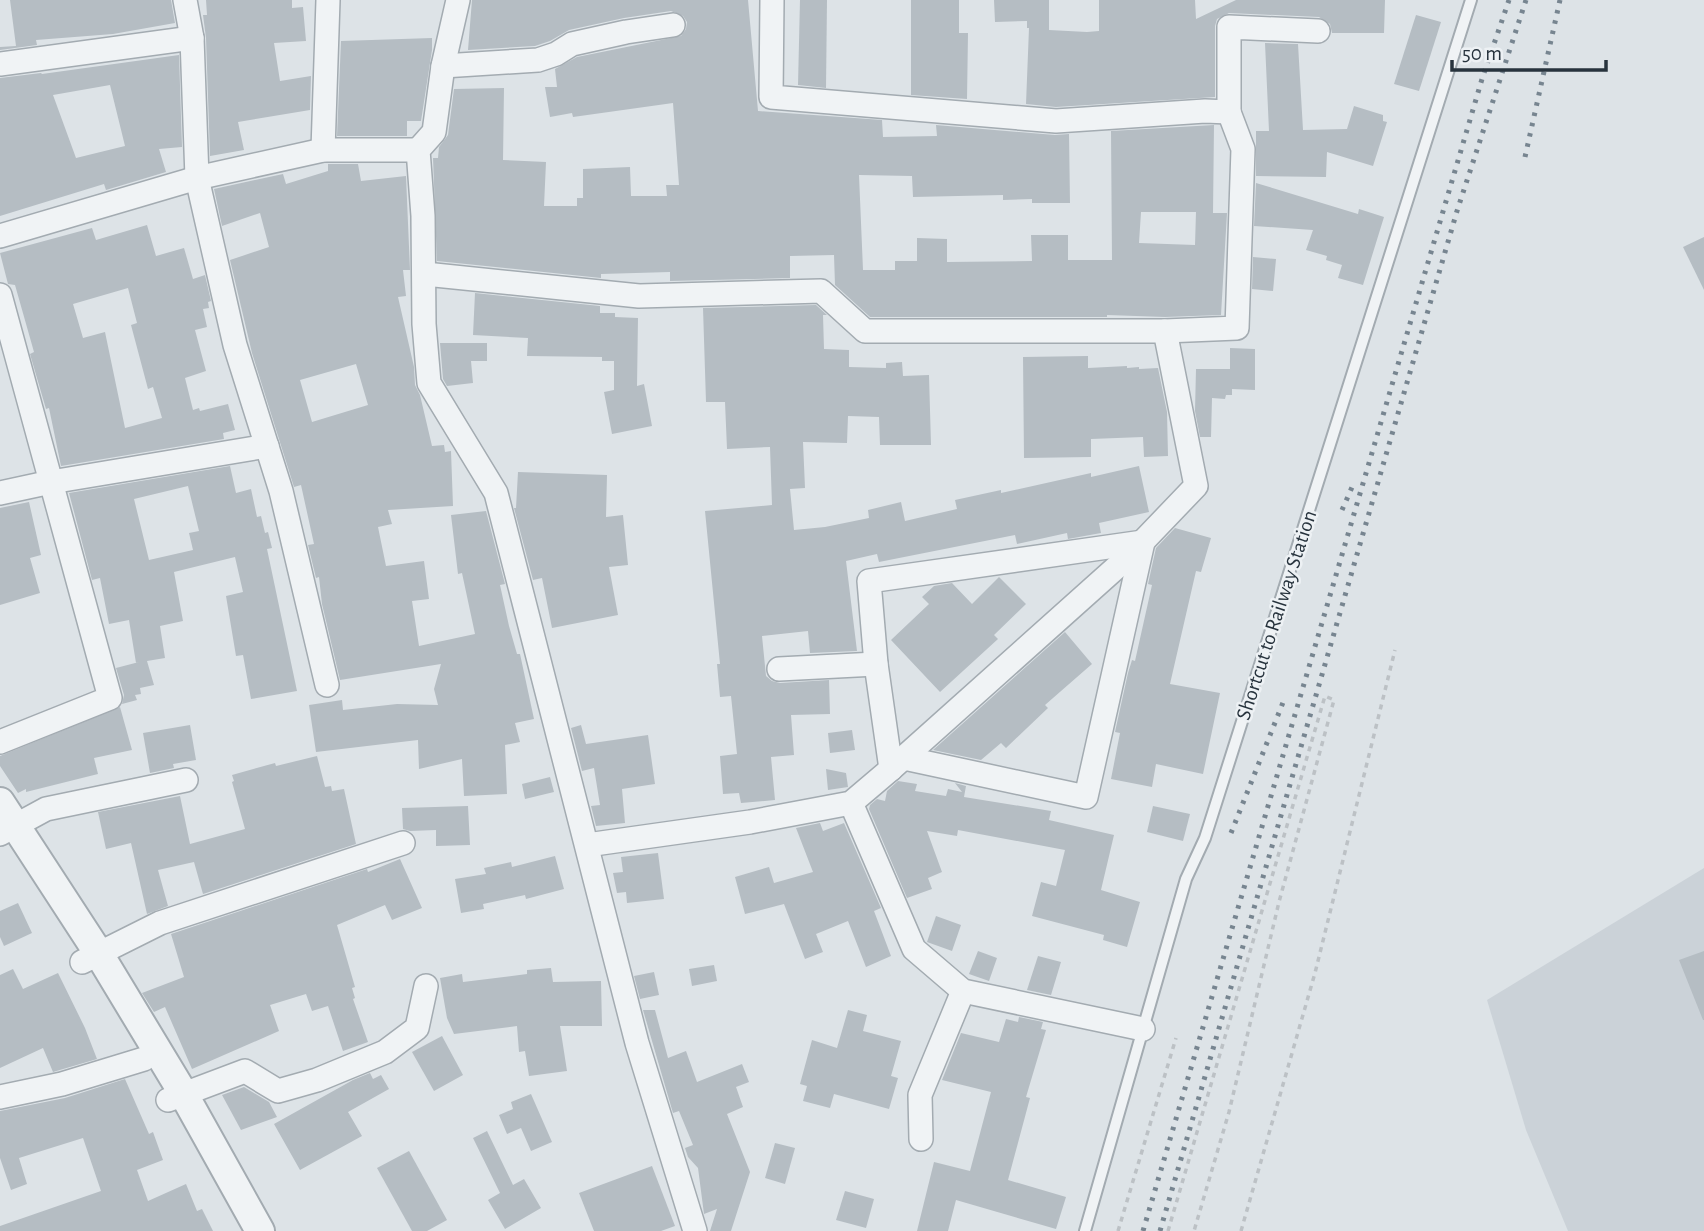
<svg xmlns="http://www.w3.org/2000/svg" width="1704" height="1231" viewBox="0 0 1704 1231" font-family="'Alegreya Sans',sans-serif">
	<rect width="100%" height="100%" fill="#dde3e7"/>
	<!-- built -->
	<polygon fill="#cbd2d8" points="1704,868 1704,1231 1568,1231 1526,1130 1487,1000"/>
	<!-- building -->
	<g fill="#b5bdc3" fill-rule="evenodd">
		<polygon points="10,0 171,0 175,23 113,34 36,40 37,45 0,50 0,47 16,46"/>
		<polygon points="206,0 292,0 292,8 303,7 306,41 274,43 280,81 311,76 310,110 238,122 244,150 210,156 206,38 203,15 207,15"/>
		<path d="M 472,0 L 748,0 L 758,111 L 882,120 L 883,137 L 937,136 L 936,125 L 1055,135 L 1069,134 L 1070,203 L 1032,203 L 1032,199 L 1003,200 L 1003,195 L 913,197 L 912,176 L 859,175 L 863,270 L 895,270 L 895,261 L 917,261 L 917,238 L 947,239 L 947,262 L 1032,261 L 1031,235 L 1068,235 L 1068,260 L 1112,260 L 1111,131 L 1214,125 L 1213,213 L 1227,213 L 1221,315 L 1165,317 L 1107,315 L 1107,317 L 870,317 L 835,285 L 834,255 L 790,256 L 790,278 L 670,281 L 670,272 L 601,274 L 601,278 L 437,261 L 433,158 L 438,158 L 439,147 L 448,135 L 454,89 L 504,88 L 503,160 L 546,162 L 544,206 L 577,206 L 577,198 L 583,198 L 583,169 L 630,167 L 631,196 L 667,196 L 666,185 L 679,185 L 673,103 L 573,117 L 572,113 L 550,117 L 545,87 L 557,87 L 555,69 L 577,57 L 681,36 L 686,29 L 687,22 L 683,16 L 671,11 L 624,18 L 569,30 L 550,41 L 535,46 L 468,50 ZM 1141,212 L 1196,212 L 1195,245 L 1139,243 Z"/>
		<polygon points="800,0 827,0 826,88 798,85"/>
		<polygon points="911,0 959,0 959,33 968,33 967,99 911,95"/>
		<polygon points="994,0 1049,0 1049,30 1087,32 1099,31 1099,0 1195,0 1196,19 1236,0 1385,0 1384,33 1332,33 1330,24 1319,17 1229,13 1217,19 1215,26 1215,97 1056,107 1026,104 1029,28 1027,28 1027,21 995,22"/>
		<polygon points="1416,15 1441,22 1419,91 1394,84"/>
		<polygon points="432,38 432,50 421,121 407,121 407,136 337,136 341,41"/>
		<polygon points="1265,43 1298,44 1303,130 1347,129 1354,106 1383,115 1383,121 1387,122 1373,166 1327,152 1326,177 1256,176 1256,131 1269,131"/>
		<path d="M 179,55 L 182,147 L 159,149 L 166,172 L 106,190 L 104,184 L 0,216 L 0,78 L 41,73 L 42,74 ZM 110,85 L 125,146 L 76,158 L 53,95 Z"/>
		<path d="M 328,164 L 358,164 L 361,181 L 406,176 L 410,270 L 403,270 L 406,296 L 398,297 L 414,367 L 415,385 L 420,395 L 432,446 L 444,445 L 445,452 L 451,451 L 453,506 L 388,510 L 392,524 L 378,527 L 386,566 L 424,561 L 429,599 L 412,601 L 419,646 L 475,634 L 462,573 L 458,574 L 451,515 L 486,511 L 505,584 L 500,585 L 509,626 L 517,654 L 520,654 L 534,719 L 515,723 L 520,742 L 505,745 L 507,794 L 464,796 L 462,759 L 419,769 L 418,740 L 316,752 L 309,705 L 342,700 L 343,710 L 397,704 L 438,705 L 434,689 L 441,664 L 340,680 L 322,604 L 319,577 L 316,578 L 308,545 L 314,544 L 301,485 L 294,487 L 252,353 L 230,260 L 269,247 L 260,213 L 222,226 L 214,189 L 283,174 L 286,184 L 328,171 ZM 356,364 L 368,405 L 312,422 L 300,380 Z"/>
		<polygon points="1256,183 1358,214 1359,209 1384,217 1363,285 1338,278 1342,265 1326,260 1327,256 1306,250 1313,230 1254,226"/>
		<path d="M 147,225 L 156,256 L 184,248 L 193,279 L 205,275 L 211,301 L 208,302 L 209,308 L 203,309 L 207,327 L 195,330 L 206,371 L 185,378 L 193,410 L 199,408 L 200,411 L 228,404 L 235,430 L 223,433 L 224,439 L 61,466 L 49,408 L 46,409 L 30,354 L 34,352 L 15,285 L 8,284 L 0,253 L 92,228 L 96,240 ZM 128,288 L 137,323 L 131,325 L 148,389 L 153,387 L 162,418 L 125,428 L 105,332 L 83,338 L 73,304 Z"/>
		<polygon points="1704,237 1704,290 1683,247"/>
		<polygon points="1253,257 1276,259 1273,291 1252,289"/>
		<polygon points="475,293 600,306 600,313 615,313 615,317 638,318 637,386 644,384 652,426 612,434 604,392 614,390 614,361 602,361 602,357 527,356 528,338 473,335"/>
		<polygon points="816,305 827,315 823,315 824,349 849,350 849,367 886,368 886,363 902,362 903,376 929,375 931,445 880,445 879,417 848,416 847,443 803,442 805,488 790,489 794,530 825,527 869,518 868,510 901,502 905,521 957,509 955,500 1001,490 1001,493 1091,473 1091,477 1139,466 1149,512 1099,523 1101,533 1068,539 1067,533 1017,544 1015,535 879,562 877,554 846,561 857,651 810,653 808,631 762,636 766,676 772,681 780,683 829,680 830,714 791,715 794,755 771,757 775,800 741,803 739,793 723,794 720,756 737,754 731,696 720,697 717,664 720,664 705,511 772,505 770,447 727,449 725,402 706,402 703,308"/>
		<polygon points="440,343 487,343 487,361 471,361 473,383 447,386 443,379"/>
		<polygon points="1230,348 1255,349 1255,390 1232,389 1232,395 1226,395 1225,399 1212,398 1211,437 1200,437 1195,411 1196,369 1230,369"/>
		<polygon points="1088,356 1088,368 1127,366 1127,368 1139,367 1139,369 1158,368 1167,412 1168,456 1144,457 1143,437 1091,439 1091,457 1024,458 1023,357"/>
		<path d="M 230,466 L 236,493 L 251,489 L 257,517 L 261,516 L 265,533 L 268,532 L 272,548 L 267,549 L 297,691 L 251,699 L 243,655 L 236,656 L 226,596 L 243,592 L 235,557 L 174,572 L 183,621 L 160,626 L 165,658 L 147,661 L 154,685 L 140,688 L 141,694 L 135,695 L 137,700 L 122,704 L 124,695 L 116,668 L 139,662 L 136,663 L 129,620 L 109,624 L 100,578 L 92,580 L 69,493 ZM 188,486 L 199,531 L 189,533 L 193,550 L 149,560 L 134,499 Z"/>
		<polygon points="518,472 607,475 606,517 623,515 628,565 609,567 618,615 552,628 542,578 533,580 514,508 516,508"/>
		<polygon points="29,502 41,555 30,558 40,593 0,605 0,508"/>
		<polygon points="1175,528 1211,538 1201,572 1196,571 1170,684 1220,693 1203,774 1156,764 1152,787 1111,779 1120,733 1115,732 1128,673 1132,660 1135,661 1152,585 1148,584 1156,548"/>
		<polygon points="999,577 1026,604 994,635 998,639 940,692 891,640 929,604 922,597 934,586 952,583 972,604"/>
		<polygon points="1065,632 1092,664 1045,705 1048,708 1006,748 1001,743 981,760 933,750"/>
		<polygon points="120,707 132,750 94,758 98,774 26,792 26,789 18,793 0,766 0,756"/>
		<polygon points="190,725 196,760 173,764 174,768 150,773 143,733"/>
		<polygon points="581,725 586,744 648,735 655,784 622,789 625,823 596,826 591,806 600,805 594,768 582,771 571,728"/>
		<polygon points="852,730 855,750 830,753 828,733"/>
		<polygon points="317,756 325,787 331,786 332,791 344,789 356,844 203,894 194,862 158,870 168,906 147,914 131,843 106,849 98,812 180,796 190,844 245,829 232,782 234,781 232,775 275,763 276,766"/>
		<polygon points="826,769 846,773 848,787 828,790"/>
		<polygon points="550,777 554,792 525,799 522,784"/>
		<polygon points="898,781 917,784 915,791 946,796 948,789 962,792 955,783 966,786 964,797 1051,811 1049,820 1114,835 1101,890 1140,902 1127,947 1103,940 1104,935 1032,916 1041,882 1056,886 1065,850 958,830 957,836 927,831 942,872 928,878 932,889 907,898 869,809 870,805 877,799 885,801 887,791"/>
		<polygon points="468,806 470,845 436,846 436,830 410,831 403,829 402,808"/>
		<polygon points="1153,806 1190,814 1183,841 1147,832"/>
		<polygon points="820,823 823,831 844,823 881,908 874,911 891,956 866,967 848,921 816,934 823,952 805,959 784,904 745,914 735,877 769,867 774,883 813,872 796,828"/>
		<polygon points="658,853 664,899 627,903 626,892 617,893 613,873 623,872 621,857"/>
		<polygon points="555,856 564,889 526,899 525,895 483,904 484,909 461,913 455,879 486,874 484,868 511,862 512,867"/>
		<polygon points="400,859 422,908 392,920 385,905 337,925 355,987 352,988 355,998 353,999 368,1042 343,1051 328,1006 312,1011 306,994 270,1005 279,1031 192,1069 165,1007 154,1012 142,993 184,977 171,934 367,869 368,872"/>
		<polygon points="18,903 32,933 4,946 0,937 0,911"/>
		<polygon points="936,916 961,925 952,951 927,942"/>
		<polygon points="978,951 997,958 989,981 969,974"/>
		<polygon points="1704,951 1704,1020 1703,1020 1679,960"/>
		<polygon points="1038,956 1061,962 1051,995 1027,990"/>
		<polygon points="714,965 717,981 692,986 689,969"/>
		<polygon points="551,968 553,982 601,981 602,1026 560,1026 567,1071 529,1076 525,1051 519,1052 517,1026 454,1034 447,1018 440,978 462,974 463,982 527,974 527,970"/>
		<polygon points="13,969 23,989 58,973 85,1028 97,1059 53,1072 43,1048 0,1068 0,975"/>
		<polygon points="654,972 659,995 640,999 634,976"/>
		<polygon points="643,1010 655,1010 668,1058 686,1051 697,1082 742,1064 749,1082 736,1087 743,1107 727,1114 750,1172 731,1231 710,1231 717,1209 704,1214 698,1168 688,1157 685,1148 693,1145 679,1111 673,1113"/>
		<polygon points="848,1010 867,1015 863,1031 901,1041 891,1076 898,1078 889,1109 834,1094 830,1108 803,1101 807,1086 800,1084 812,1040 837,1048"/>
		<polygon points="1019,1017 1043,1022 1041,1029 1046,1030 1026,1097 1030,1098 1008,1180 1066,1197 1056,1229 956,1200 948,1231 917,1231 934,1162 970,1171 991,1092 942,1080 961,1033 999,1042 1006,1019 1018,1022"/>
		<polygon points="442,1036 463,1075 434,1091 412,1052"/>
		<polygon points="370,1073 373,1079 381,1075 389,1089 348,1112 362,1136 300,1170 274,1124 353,1080"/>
		<polygon points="125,1079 149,1134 153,1132 163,1160 137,1170 148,1201 186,1184 197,1211 202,1209 213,1231 0,1231 0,1226 101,1191 83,1138 19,1158 27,1184 11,1190 0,1158 0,1111 65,1098"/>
		<polygon points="244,1087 269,1102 277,1117 241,1130 222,1095"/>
		<polygon points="531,1094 552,1142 531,1151 521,1128 507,1134 499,1115 513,1109 511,1102"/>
		<polygon points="487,1131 513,1185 524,1179 541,1208 505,1229 488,1200 500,1193 473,1138"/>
		<polygon points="775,1143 795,1148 785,1184 765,1178"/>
		<polygon points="409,1151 447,1220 427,1231 412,1231 377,1168"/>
		<polygon points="652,1166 675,1226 661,1231 594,1231 579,1193"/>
		<polygon points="845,1191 874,1199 866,1228 836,1220"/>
	</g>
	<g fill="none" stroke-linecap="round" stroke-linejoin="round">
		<!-- service casing -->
		<g stroke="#a3abb1" stroke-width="14">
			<polyline id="service" points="1085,1231 1186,879 1205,838 1471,0"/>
		</g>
		<!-- minor casing -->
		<g stroke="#a3abb1" stroke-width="26">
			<g id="minor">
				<polyline points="185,0 192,38 197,178 235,345 281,491 327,685"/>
				<polyline points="458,0 443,66 434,132 418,150 423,216 424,324 429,383 496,493 637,1043 695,1231"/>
				<polyline points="772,0 771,97 1056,121 1205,111 1229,112 1229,27 1318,31"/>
				<polyline points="0,64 192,38"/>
				<polyline points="443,66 538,60 556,54 572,44 626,32 673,25"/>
				<polyline points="323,150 328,0"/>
				<polyline points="0,236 197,178 323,150 418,150"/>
				<polyline points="425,274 639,296 821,291 865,331 1165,331 1196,486 1128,557 891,769 851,803 750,822 587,845"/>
				<polyline points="0,295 110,698 0,742"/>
				<polyline points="1165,331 1237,328 1243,149 1229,112"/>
				<polyline points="0,493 51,482 267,446"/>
				<polyline points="779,669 876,664"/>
				<polyline points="891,769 876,664 869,581 1143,542 1086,797 904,758"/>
				<polyline points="851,803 914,949 963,991 1143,1029"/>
				<polyline points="0,834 46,809 186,780"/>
				<polyline points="82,962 160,923 403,843"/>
				<polyline points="0,1097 62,1084 144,1059"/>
				<polyline points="168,1100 245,1071 278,1091 317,1080 385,1052 417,1028 426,986"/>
				<polyline points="921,1139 920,1095 963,991"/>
			</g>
		</g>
		<!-- tertiary casing -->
		<g stroke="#a3abb1" stroke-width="32">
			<polyline id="tertiary" points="0,802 99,954 183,1093 260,1231"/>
		</g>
		<!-- path -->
		<g stroke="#bcc1c5" stroke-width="3.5" stroke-dasharray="5 5" stroke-linecap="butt">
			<polyline points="1118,1231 1176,1038"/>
			<polyline points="1168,1231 1325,696 1334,700 1279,902 1229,1112 1194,1231"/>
			<polyline points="1241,1231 1315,973 1395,650"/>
		</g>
		<!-- service -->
		<use href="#service" stroke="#f0f3f5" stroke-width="10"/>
		<!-- minor -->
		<use href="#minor" stroke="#f0f3f5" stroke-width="23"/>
		<!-- tertiary -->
		<use href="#tertiary" stroke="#f0f3f5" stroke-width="28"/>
		<!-- rail -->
		<g stroke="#778590" stroke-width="5" stroke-dasharray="3.5 7" stroke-linecap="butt">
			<polyline points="1525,157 1560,0"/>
			<polyline points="1342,510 1353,485"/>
			<polyline points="1231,833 1284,700"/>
			<polyline points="1143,1231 1482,79 1509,0"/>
			<polyline points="1160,1231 1457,211 1526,0"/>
		</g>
	</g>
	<g text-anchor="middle" stroke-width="5" stroke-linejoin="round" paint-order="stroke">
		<!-- street labels -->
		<g font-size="21" fill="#27333d" stroke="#edf1f4">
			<text transform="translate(1276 615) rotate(-72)" y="7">Shortcut to Railway Station</text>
		</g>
	</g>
	<!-- scale -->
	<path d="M1452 60v10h154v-10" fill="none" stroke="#27333d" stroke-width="3.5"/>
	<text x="1462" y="60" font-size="21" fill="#27333d" stroke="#edf1f4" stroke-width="5" paint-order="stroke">50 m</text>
</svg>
